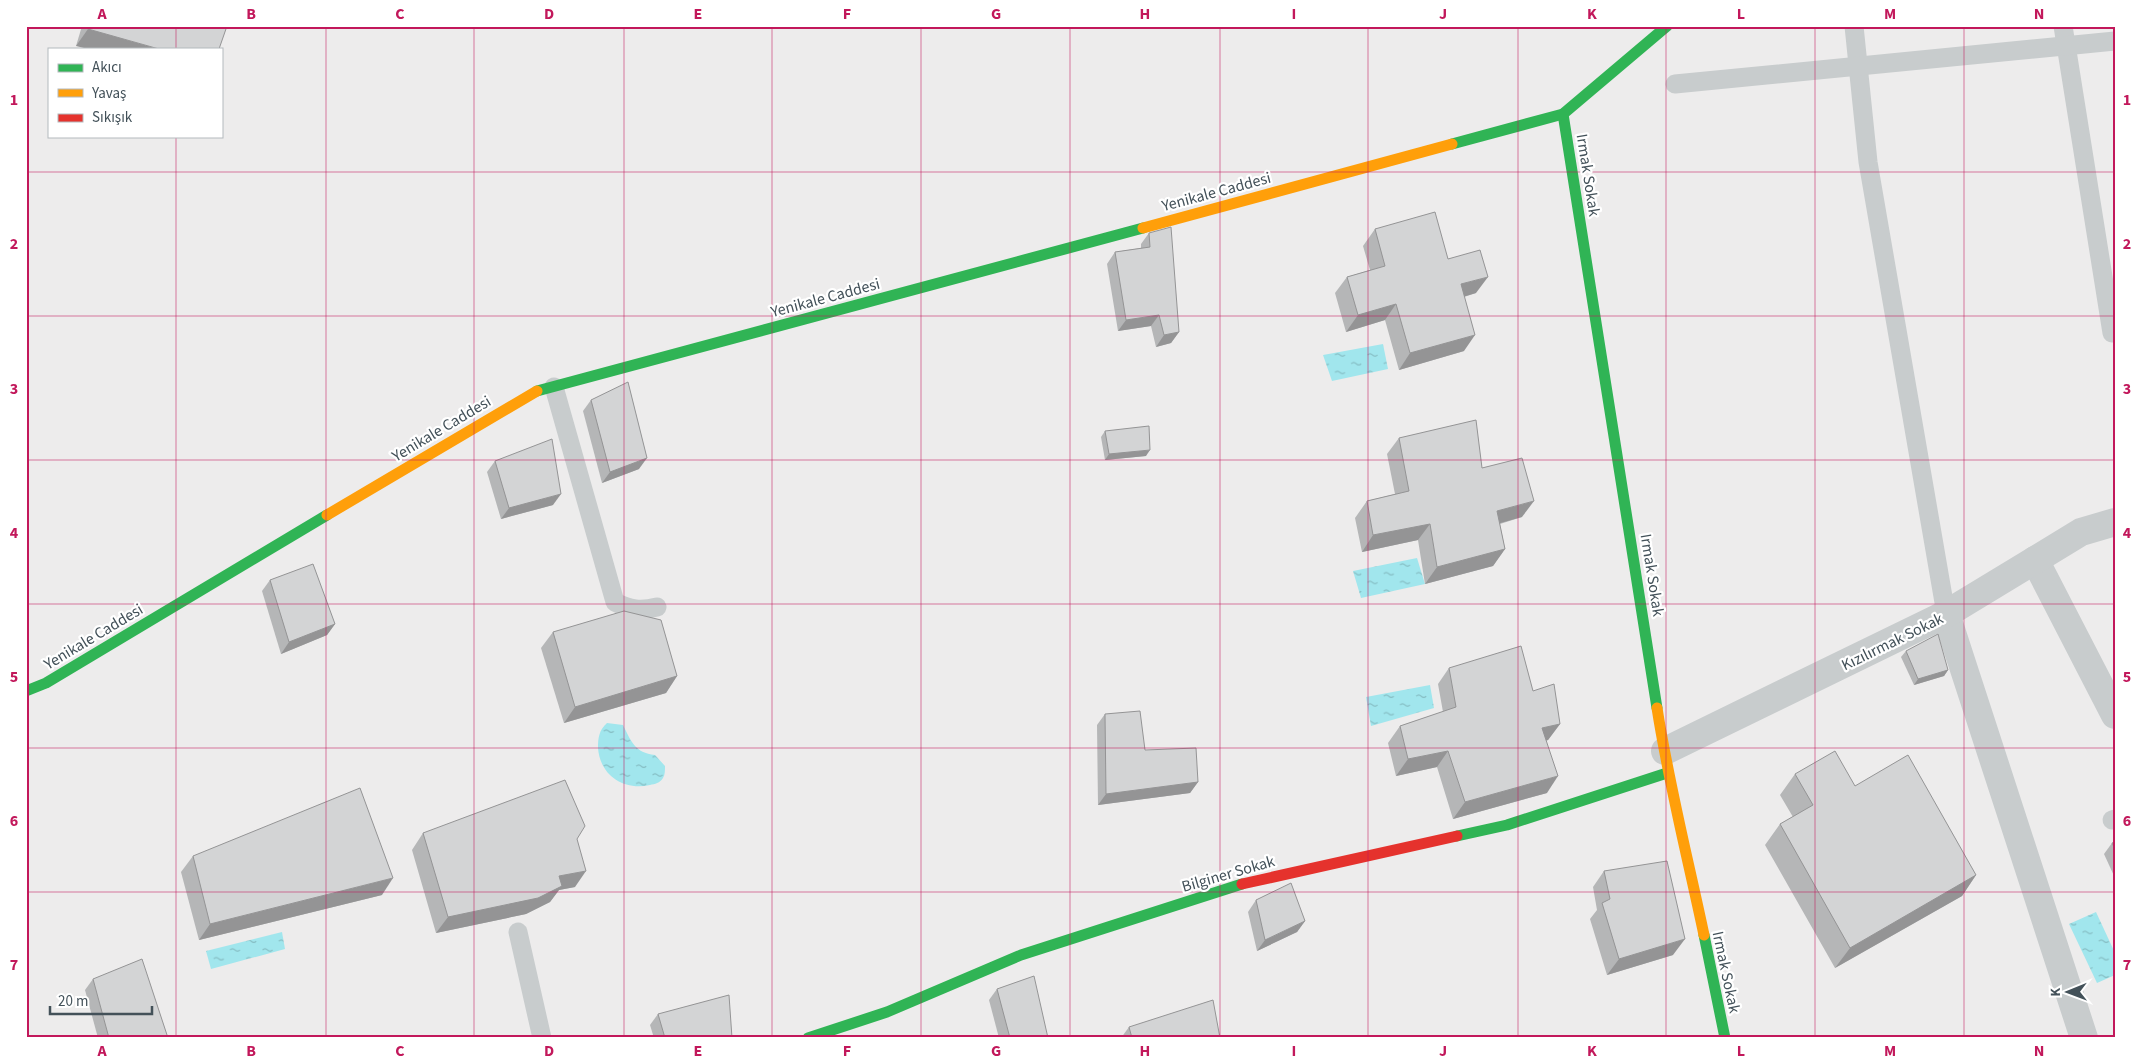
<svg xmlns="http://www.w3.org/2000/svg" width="2141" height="1064" viewBox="0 0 2141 1064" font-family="'Source Sans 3',sans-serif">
	<defs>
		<pattern id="water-ripples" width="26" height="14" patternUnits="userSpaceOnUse" patternTransform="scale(1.25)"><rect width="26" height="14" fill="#a1e6ed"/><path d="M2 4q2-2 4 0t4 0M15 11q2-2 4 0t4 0" fill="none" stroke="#85bdc3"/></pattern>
	</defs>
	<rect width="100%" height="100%" fill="#edecec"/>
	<!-- water -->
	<g fill="url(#water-ripples)">
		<polygon points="1383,344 1388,369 1332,381 1323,355"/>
		<polygon points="1417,558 1425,584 1361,598 1353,571"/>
		<polygon points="1430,685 1434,708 1371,726 1366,697"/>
		<path d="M 607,723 L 623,725 C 631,741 635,753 655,755 L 665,766 C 665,770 665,775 663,778 C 660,783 655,784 650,785 C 623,791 600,775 598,748 C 598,738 599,730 607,723 Z"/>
		<polygon points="2096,912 2115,953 2115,975 2097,983 2069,924"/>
		<polygon points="282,932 285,949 211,969 206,951"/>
	</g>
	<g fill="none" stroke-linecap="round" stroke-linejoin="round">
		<!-- lane -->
		<g stroke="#c8cccd" stroke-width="19">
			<polyline points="1854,26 1868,162 1946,614"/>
			<polyline points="2063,26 2112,333"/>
			<polyline points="1675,84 2115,41"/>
			<path d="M 554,387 L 615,602 C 630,610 641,611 657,607"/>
			<polyline points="2112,820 2115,819"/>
			<polyline points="518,932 542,1038"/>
		</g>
		<!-- street -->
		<g stroke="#c8cccd" stroke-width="28">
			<polyline points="2035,560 2115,715"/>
			<polyline points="1946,614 2084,1038"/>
			<polyline points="1665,751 1946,614 2081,532 2115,522"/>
		</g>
		<!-- fast -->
		<g stroke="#30b455" stroke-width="11">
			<polyline points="1563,114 1657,708"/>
			<polyline points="1452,144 1563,114 1667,26"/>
			<polyline points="537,391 1143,228"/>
			<polyline points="26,691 46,683 327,515"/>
			<polyline points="1457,836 1507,825 1667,773"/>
			<polyline points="1704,935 1725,1038"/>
			<polyline points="808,1038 887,1012 1021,955 1242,884"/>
		</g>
		<!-- slow -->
		<g stroke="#ff9f0a" stroke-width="11">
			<polyline points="1143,228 1452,144"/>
			<polyline points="327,515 537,391"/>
			<path d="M 1657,708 C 1669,785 1688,859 1704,935"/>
		</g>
		<!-- jam -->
		<polyline stroke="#e5322d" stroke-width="11" points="1242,884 1457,836"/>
	</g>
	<!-- wall -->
	<g fill="#b5b6b7">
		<polygon points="82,26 227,26 76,46"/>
		<polygon points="1375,229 1448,259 1476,293 1464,297 1464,351 1399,370 1385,320 1346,332 1335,293 1347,277 1370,270 1363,246"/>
		<polygon points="1149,233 1179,332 1171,343 1156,347 1151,326 1118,331 1107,264 1115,252 1141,248 1141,244"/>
		<polygon points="591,400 639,469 602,483 583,411"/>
		<polygon points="1105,431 1146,456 1105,460 1101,437"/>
		<polygon points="1399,438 1482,468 1522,517 1500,524 1505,549 1493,566 1425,584 1418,540 1362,552 1355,518 1367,501 1395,494 1387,454"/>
		<polygon points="495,461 553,505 501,519 487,472"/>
		<polygon points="270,580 335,624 327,635 281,654 262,591"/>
		<polygon points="553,632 677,676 666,693 564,723 541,648"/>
		<polygon points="1906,651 1948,670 1944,676 1914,685 1901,657"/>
		<polygon points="1449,668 1533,691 1560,724 1548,740 1546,741 1547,793 1453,819 1437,767 1396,776 1388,743 1400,726 1443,712 1438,684"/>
		<polygon points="1105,714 1145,750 1198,782 1190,793 1098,805 1097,725"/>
		<polygon points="1795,774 1855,786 1976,875 1962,896 1835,968 1765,845 1780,824 1793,817 1780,795"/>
		<polygon points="423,833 577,839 575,887 559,890 550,902 526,914 436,933 412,850"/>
		<polygon points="2115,842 2115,878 2104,854 2112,843"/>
		<polygon points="193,856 382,895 199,940 181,872"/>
		<polygon points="1604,871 1673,955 1607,975 1590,919 1597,910 1593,887"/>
		<polygon points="1256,900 1305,921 1297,932 1257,951 1248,912"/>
		<polygon points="93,979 168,1038 98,1038 85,990"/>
		<polygon points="997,989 1048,1038 999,1038 989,1000"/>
		<polygon points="658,1014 732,1038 654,1038 650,1025"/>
		<polygon points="1129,1027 1220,1038 1121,1038"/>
	</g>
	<!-- shaded-wall -->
	<g fill="#949495">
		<polygon points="88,29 159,49 88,49 76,46"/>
		<polygon points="1488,277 1476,293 1449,301 1461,284"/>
		<polygon points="1396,304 1385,320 1346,332 1358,315"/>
		<polygon points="1159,315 1151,326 1118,331 1126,320"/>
		<polygon points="1179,332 1171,343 1156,347 1164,335"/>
		<polygon points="1475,335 1464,351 1399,370 1410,353"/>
		<polygon points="1150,450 1146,456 1105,460 1109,454"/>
		<polygon points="647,458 639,469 602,483 610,472"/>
		<polygon points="561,494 553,505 501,519 509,508"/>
		<polygon points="1534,501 1522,517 1486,527 1497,511"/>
		<polygon points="1430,524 1418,540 1362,552 1373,535"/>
		<polygon points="1505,549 1493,566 1425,584 1437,567"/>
		<polygon points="335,624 327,635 281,654 289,642"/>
		<polygon points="1948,670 1944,676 1914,685 1918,679"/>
		<polygon points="677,676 666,693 564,723 575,707"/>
		<polygon points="1560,724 1548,740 1531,744 1542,728"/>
		<polygon points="1448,751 1437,767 1396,776 1408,759"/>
		<polygon points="1558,776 1547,793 1453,819 1465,802"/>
		<polygon points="1198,782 1190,793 1098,805 1106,794"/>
		<polygon points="586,871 575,887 559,890 550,902 526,914 436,933 448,917 559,876"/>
		<polygon points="1976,875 1962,896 1835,968 1850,948"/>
		<polygon points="393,878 382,895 199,940 210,924"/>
		<polygon points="1305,921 1297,932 1257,951 1265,940"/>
		<polygon points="1685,939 1673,955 1607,975 1619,959"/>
	</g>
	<!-- building -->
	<g fill="#d3d4d5" stroke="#949495">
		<polygon points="89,26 227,26 219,49 159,49 88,29"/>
		<polygon points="1435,212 1448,259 1480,250 1488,277 1461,284 1475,335 1410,353 1396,304 1358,315 1347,277 1385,266 1375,229"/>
		<polygon points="1171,227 1179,332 1164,335 1159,315 1126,320 1115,252 1150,247 1149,233"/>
		<polygon points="628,382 647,458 610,472 591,400"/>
		<polygon points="1476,420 1482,468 1522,458 1534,501 1497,511 1505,549 1437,567 1430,524 1373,535 1367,501 1409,491 1399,438"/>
		<polygon points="1149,426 1150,450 1109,454 1105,431"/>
		<polygon points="552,439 561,494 509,508 495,461"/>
		<polygon points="313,564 335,624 289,642 270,580"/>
		<polygon points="624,611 661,620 677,676 575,707 553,632"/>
		<polygon points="1938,634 1948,670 1918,679 1906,651"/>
		<polygon points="1521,646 1533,691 1554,684 1560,724 1542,728 1558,776 1465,802 1448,751 1408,759 1400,726 1456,707 1449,668"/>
		<polygon points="1140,711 1145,750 1196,748 1198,782 1106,794 1105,714"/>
		<polygon points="1835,751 1855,786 1908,755 1976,875 1850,948 1780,824 1813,805 1795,774"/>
		<polygon points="565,780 585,826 577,839 586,871 559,876 562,886 538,898 448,917 423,833"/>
		<polygon points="360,788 393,878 210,924 193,856"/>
		<polygon points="2115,842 2115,849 2112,843"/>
		<polygon points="1667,861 1685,939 1619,959 1602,903 1610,899 1604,871"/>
		<polygon points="1291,883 1305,921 1265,940 1256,900"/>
		<polygon points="142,959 168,1038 109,1038 93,979"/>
		<polygon points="1034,976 1048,1038 1010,1038 997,989"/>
		<polygon points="729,995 732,1038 665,1038 658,1014"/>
		<polygon points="1213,1000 1220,1038 1132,1038 1129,1027"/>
	</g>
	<!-- grid -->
	<path fill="none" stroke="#c2185b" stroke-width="1" stroke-opacity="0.55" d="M 176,26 L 176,49M 326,26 L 326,1038M 474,26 L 474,1038M 624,26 L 624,1038M 772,26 L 772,1038M 921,26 L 921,1038M 1070,26 L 1070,1038M 1220,26 L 1220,1038M 1368,26 L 1368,1038M 1518,26 L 1518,1038M 1666,26 L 1666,1038M 1815,26 L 1815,1038M 1964,26 L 1964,1038M 176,136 L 176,1038M 26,172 L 2115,172M 26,316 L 2115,316M 26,460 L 2115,460M 26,604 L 2115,604M 26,748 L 2115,748M 26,892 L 2115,892"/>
	<g text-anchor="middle" stroke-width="4.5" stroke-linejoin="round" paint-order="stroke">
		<!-- street labels -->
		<g font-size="16" fill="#435159" stroke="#fff">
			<text transform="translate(1589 175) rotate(81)" y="6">Irmak Sokak</text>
			<text transform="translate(1216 191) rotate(-15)" y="6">Yenikale Caddesi</text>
			<text transform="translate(825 297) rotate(-15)" y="6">Yenikale Caddesi</text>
			<text transform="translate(441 428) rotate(-31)" y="6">Yenikale Caddesi</text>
			<text transform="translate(1653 575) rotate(81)" y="6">Irmak Sokak</text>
			<text transform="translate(93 636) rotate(-31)" y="6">Yenikale Caddesi</text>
			<text transform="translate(1892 641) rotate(-26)" y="6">Kızılırmak Sokak</text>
			<text transform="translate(1228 873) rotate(-16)" y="6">Bilginer Sokak</text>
			<text transform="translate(1727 972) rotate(78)" y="6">Irmak Sokak</text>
		</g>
	</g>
	<!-- border -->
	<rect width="2141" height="1064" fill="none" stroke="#ffffff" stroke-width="55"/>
	<!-- legend -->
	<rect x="48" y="48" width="175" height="90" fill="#ffffff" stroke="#b4b9bd"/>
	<rect x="58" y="64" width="25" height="8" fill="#30b455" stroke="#b4b9bd"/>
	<text x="92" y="72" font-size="15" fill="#435159">Akıcı</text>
	<rect x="58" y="89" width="25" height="8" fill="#ff9f0a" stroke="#b4b9bd"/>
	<text x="92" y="98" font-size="15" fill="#435159">Yavaş</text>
	<rect x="58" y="114" width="25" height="8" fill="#e5322d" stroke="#b4b9bd"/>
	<text x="92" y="122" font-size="15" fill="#435159">Sıkışık</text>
	<!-- north arrow -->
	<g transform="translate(2068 992) rotate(269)" stroke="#ffffff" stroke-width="4" paint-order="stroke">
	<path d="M0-4L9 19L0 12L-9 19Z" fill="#435159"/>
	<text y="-8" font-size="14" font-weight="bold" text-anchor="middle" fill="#435159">K</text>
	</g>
	<!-- scale -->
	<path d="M50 1006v8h102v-8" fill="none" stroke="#435159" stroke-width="2.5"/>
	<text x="58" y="1006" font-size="15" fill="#435159" stroke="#ffffff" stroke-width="4" paint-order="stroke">20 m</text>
	<rect x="28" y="28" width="2086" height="1008" fill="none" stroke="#c2185b" stroke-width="2"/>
	<g font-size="16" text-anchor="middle" font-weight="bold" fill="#c2185b">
		<text x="102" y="19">A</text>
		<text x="251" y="19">B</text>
		<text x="400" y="19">C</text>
		<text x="549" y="19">D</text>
		<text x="698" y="19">E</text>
		<text x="847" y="19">F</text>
		<text x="996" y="19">G</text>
		<text x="1145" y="19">H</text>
		<text x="1294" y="19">I</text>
		<text x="1443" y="19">J</text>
		<text x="1592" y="19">K</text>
		<text x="1741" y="19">L</text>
		<text x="1890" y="19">M</text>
		<text x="2039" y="19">N</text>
		<text x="14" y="105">1</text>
		<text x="2127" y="105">1</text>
		<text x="14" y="249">2</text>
		<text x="2127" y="249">2</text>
		<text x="14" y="394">3</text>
		<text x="2127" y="394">3</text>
		<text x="14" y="538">4</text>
		<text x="2127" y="538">4</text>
		<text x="14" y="682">5</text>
		<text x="2127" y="682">5</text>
		<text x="14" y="826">6</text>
		<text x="2127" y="826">6</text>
		<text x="14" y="970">7</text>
		<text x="2127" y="970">7</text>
		<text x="102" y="1056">A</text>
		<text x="251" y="1056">B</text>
		<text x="400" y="1056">C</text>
		<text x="549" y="1056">D</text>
		<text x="698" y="1056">E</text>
		<text x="847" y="1056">F</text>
		<text x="996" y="1056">G</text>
		<text x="1145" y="1056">H</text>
		<text x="1294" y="1056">I</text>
		<text x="1443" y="1056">J</text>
		<text x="1592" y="1056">K</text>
		<text x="1741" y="1056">L</text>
		<text x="1890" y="1056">M</text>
		<text x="2039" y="1056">N</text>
	</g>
</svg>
